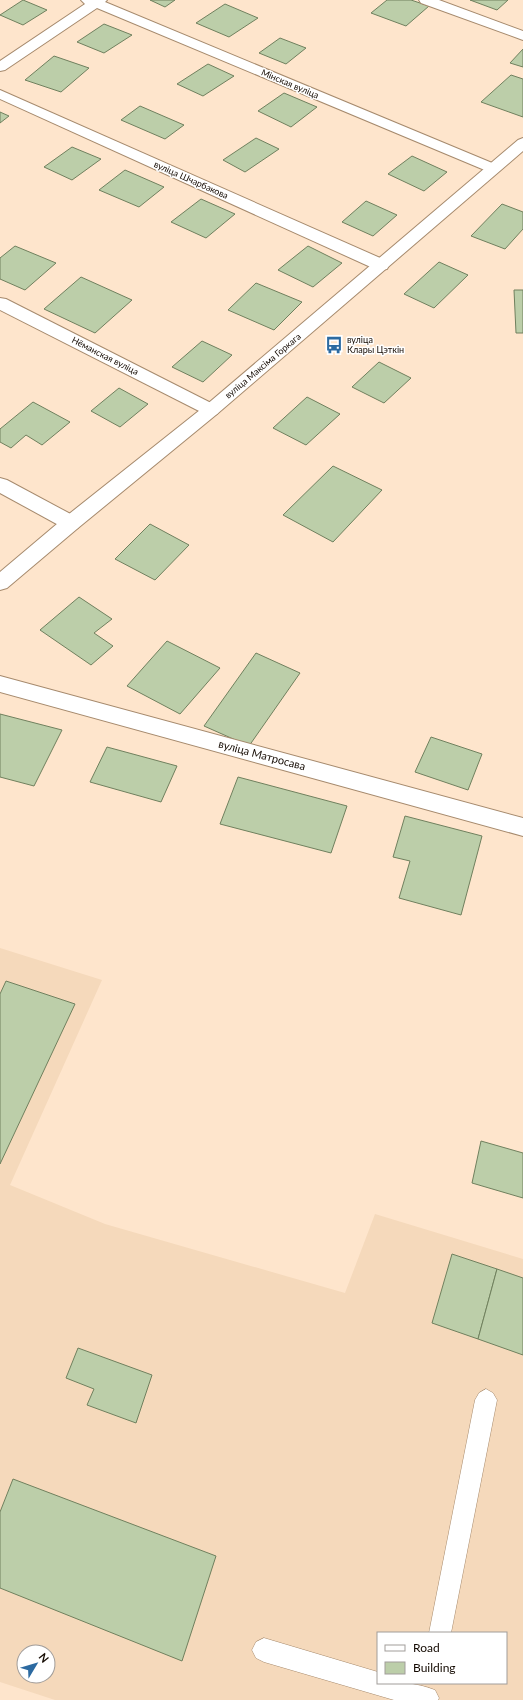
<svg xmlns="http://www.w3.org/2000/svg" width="523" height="1700" viewBox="0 0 523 1700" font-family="Lato,sans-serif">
	<rect width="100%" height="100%" fill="#fee5cc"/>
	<!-- built -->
	<path fill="#f5d9bb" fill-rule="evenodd" d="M 0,948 L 102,980 L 10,1185 L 105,1224 L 345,1293 L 375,1214 L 523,1259 L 523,1700 L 55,1700 L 0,1682 ZM 378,1633 L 506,1633 L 506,1683 L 378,1683 ZM 24,1652 L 48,1652 L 48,1676 L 24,1676 Z"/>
	<!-- building -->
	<g fill="#bccea9" stroke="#70805e">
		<polygon points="23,0 47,10 23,25 0,15"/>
		<polygon points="150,0 175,0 165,7"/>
		<polygon points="387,0 411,0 429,6 406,26 371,13"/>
		<polygon points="470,0 508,0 497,10"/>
		<polygon points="225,4 258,18 229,37 196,23"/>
		<polygon points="104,24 132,35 104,53 77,42"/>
		<polygon points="280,38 306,48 286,64 259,53"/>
		<polygon points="523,49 523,67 510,63"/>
		<polygon points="54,56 89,68 61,92 25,80"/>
		<polygon points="208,64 234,76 203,96 177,84"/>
		<polygon points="511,75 523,79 523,117 481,102"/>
		<polygon points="284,93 317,107 291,127 258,111"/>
		<polygon points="140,106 184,125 165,139 121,120"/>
		<polygon points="0,112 9,116 0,123"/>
		<polygon points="256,138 279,149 245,172 223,160"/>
		<polygon points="72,147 101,159 72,180 44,167"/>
		<polygon points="412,156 447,172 424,191 388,174"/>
		<polygon points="125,170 164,187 139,207 99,190"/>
		<polygon points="201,199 235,214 206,238 171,222"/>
		<polygon points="366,201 397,215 373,236 342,222"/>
		<polygon points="502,204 523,212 523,229 505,249 471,236"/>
		<polygon points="15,246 56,263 25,290 0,279 0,258"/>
		<polygon points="308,246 342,263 313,287 278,270"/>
		<polygon points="439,262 468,275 434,308 404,294"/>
		<polygon points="81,277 132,300 95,333 44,309"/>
		<polygon points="256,283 302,302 274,330 228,310"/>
		<polygon points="514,290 523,290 523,333 516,333"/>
		<polygon points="202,341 232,355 203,382 172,367"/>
		<polygon points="379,362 411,378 384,403 352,387"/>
		<polygon points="119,388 148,404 120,427 91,411"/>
		<polygon points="307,397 340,414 306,445 273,428"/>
		<polygon points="33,402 70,422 42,445 26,435 11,448 0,442 0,429"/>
		<polygon points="333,466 382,490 333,542 283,515"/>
		<polygon points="150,524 189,545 155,580 115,559"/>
		<polygon points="79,597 112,619 94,633 113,646 91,665 40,630"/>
		<polygon points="167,641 220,668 180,714 127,686"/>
		<polygon points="256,653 300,673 249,746 204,726"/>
		<polygon points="0,714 62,730 34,786 0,777"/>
		<polygon points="431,737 482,754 468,790 415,772"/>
		<polygon points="107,747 177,766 161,802 90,782"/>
		<polygon points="238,777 347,806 331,853 220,824"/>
		<polygon points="405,816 482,836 461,915 399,898 410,861 393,857"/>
		<polygon points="6,981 75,1004 0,1164 0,994"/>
		<polygon points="481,1141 523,1153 523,1198 472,1183"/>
		<polygon points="452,1254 497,1269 478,1339 432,1323"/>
		<polygon points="497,1269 523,1278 523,1355 478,1339"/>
		<polygon points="78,1348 152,1375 136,1423 87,1405 94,1389 66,1378"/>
		<polygon points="13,1479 216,1556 182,1661 0,1588 0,1512"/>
	</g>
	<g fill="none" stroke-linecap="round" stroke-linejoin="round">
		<!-- lane casing -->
		<g stroke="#a68a6d" stroke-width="1">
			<g id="lane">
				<polygon points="486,1389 493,1393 497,1400 451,1633 429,1633 475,1400 479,1393"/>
				<path d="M 264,1638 L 378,1672 L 378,1683 C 399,1683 415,1682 435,1690 L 439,1698 L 438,1700 L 394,1700 L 264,1662 L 256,1658 L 252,1650 L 256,1642 Z"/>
			</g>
		</g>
		<!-- street casing -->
		<g stroke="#a68a6d" stroke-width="2">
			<g id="street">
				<polygon points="81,0 107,0 105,2 497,165 500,168 497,171 492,173 487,171 97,8 5,70 0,71 0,61 85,4"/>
				<polygon points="419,0 439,0 523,31 523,40 421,3"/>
				<polygon points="0,90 387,261 389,265 387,269 381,270 375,269 0,99"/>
				<polygon points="0,298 6,299 217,406 220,410 217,414 211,416 205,414 0,310"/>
				<polygon points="0,478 7,480 78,518 80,523 78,528 71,530 64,528 0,493"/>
				<polygon points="0,676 523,818 523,836 0,692"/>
			</g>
		</g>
		<!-- secondary casing -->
		<g stroke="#a68a6d" stroke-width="2">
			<polygon id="secondary" points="523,138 523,151 217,414 78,528 7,588 0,590 0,572 64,518 205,406 518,140"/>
		</g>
		<!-- lane -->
		<use href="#lane" fill="#fff" fill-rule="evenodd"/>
		<!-- street -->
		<use href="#street" fill="#fff" fill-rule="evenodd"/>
		<!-- secondary -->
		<use href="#secondary" fill="#fff" fill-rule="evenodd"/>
	</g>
	<!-- icons -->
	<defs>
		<g id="bus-bare" transform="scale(1.38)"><path d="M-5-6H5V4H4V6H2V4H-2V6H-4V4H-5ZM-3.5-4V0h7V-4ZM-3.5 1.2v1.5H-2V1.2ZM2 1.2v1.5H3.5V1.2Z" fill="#2c6aa1" stroke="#fff" stroke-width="2.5" paint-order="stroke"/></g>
	</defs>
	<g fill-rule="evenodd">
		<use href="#bus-bare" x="334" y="345"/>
	</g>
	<g text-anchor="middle" stroke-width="3" stroke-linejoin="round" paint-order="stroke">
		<!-- far-street labels -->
		<g font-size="9" fill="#140a02" stroke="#fff">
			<text transform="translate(290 84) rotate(23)" y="3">Мінская вуліца</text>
			<text transform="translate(191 180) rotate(24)" y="3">вуліца Шчарбакова</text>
			<text transform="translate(105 356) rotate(27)" y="3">Нёманская вуліца</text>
			<text transform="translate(263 366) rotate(-40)" y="3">вуліца Максіма Горкага</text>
		</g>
		<!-- far-poi labels -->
		<g font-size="9" fill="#140a02" stroke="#fff" text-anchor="start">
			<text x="347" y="343">вуліца<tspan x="347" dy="10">Клары Цэткін</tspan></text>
		</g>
		<!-- street labels -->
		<g font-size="11" fill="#140a02" stroke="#fff">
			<text transform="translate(262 755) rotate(15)" y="4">вуліца Матросава</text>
		</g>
	</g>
	<!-- legend -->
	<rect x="377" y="1632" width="130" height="52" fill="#ffffff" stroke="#a19d9a"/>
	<rect x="385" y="1645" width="20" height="6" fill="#ffffff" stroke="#a19d9a"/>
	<text x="413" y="1652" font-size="12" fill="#140a02">Road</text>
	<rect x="385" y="1662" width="20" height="12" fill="#bccea9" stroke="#a19d9a"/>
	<text x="413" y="1672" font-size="12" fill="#140a02">Building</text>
	<!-- north arrow -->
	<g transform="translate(36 1664) rotate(52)"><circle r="19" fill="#ffffff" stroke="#a19d9a"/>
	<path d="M0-3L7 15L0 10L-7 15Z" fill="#2c6aa1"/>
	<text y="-6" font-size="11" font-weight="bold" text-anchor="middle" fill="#140a02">N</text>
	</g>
</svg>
